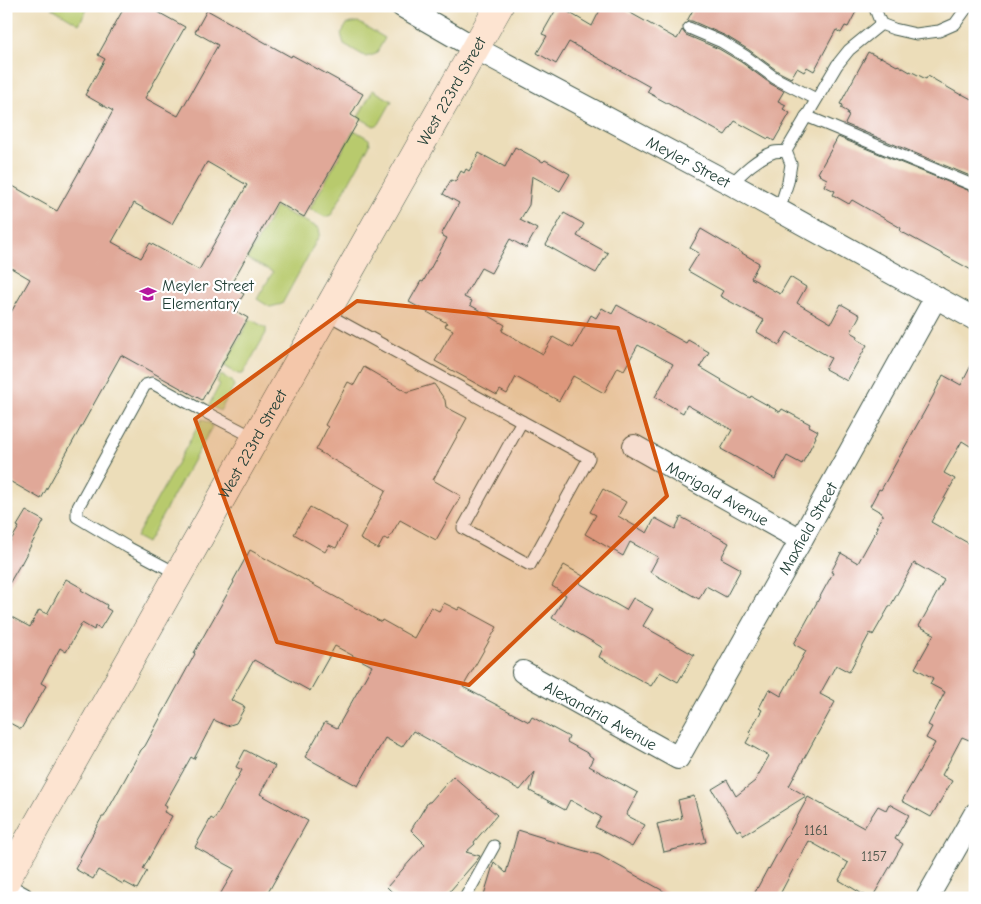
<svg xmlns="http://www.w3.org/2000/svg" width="981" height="904" viewBox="0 0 981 904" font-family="'Comic Neue',sans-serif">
	<rect width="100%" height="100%" fill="#fff"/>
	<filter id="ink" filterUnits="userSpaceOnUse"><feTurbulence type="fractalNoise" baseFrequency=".02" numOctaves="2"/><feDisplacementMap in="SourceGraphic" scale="10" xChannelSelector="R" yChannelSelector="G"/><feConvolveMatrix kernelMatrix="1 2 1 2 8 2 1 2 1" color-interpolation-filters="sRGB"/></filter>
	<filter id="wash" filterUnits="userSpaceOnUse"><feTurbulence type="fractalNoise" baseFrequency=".0096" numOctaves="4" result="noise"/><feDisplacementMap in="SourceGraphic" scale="20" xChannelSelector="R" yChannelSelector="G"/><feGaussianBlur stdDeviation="1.12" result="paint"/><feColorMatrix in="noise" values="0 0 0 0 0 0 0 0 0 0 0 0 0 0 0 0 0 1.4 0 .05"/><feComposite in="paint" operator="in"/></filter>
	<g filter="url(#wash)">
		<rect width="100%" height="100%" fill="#ecddb9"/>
		<!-- green -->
		<g fill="#b8ca6d" stroke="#6c8450">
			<polygon points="53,6 89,6 79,24 52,8"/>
			<polygon points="358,22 385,38 376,54 366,57 344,44 341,34 347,24"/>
			<polygon points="373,90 392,101 379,124 374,126 358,117"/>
			<polygon points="354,130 369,139 370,144 331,215 325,217 310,209"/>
			<polygon points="276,207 319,228 320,234 282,304 270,307 257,299 273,272 247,259"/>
			<polygon points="250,319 266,328 266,333 243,374 238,374 224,366"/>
			<polygon points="221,375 232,381 234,386 220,411 209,405 220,384 217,382"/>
			<polygon points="202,419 211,424 212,427 147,543 136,537"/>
		</g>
		<g id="blocks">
			<!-- building -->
			<g fill="#e0a898" fill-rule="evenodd">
				<path d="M 125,6 L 147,6 L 185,27 L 145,98 L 178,116 L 218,45 L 195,32 L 207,10 L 291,57 L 292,55 L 363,94 L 351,115 L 359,120 L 304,217 L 277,202 L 230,286 L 244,294 L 234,310 L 248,318 L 202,400 L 121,355 L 41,499 L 6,479 L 6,321 L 30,279 L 6,265 L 6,194 L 11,185 L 57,211 L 113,111 L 85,95 L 105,59 L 98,55 ZM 207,162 L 247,185 L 199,270 L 150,243 L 141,258 L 112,242 L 134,203 L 172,224 Z"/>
				<polygon points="558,6 592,26 602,6 618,6 677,39 682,30 686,35 719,49 741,62 771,84 784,91 778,101 786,105 783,109 790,113 774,141 769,138 768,139 735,121 725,135 647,92 650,87 569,42 556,64 537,53 547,36 542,34"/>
				<polygon points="695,6 859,6 848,27 845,26 841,33 836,30 814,71 807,67 804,72 797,68 791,78 779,72 749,50 726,36 692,21 687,21"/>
				<polygon points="868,52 880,58 881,57 897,66 898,65 910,72 910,71 926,79 928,76 961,95 962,94 975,101 975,178 845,124 849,116 847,115 848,112 841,108 843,105 840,104"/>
				<polygon points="838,137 975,193 975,272 900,231 901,228 852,200 849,204 833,195 835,191 824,186 827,179 819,175 820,174 818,173"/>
				<polygon points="515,147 543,162 545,160 570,174 560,191 532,176 529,205 520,220 537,229 526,248 510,239 491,273 481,268 464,297 472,301 470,305 505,325 502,331 543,354 553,337 573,348 591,315 596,318 602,308 612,314 617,305 686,343 688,340 709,352 700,367 722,380 721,381 750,398 751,396 780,412 782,409 810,424 809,426 818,431 815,436 816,437 802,464 787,456 775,479 721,449 732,430 687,405 683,413 655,397 673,364 638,345 624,370 618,367 604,393 573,376 559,401 516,377 507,394 500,390 497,395 435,361 453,330 445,326 447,323 409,302 421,281 423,282 447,238 441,235 459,203 443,194 451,180 455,182 461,171 464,173 466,169 469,171 479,153 505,167"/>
				<polygon points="564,213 584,224 577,236 608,253 596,273 546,245"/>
				<polygon points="701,229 759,263 751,278 780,294 790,277 806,287 797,303 831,323 841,304 860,315 851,332 858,336 857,339 867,345 847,381 825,369 831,358 787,332 779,345 757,332 764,320 720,296 723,291 688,271 699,253 690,248"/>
				<polygon points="975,358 975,449 962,441 944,473 955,479 931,522 975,547 975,728 969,740 962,737 942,775 952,781 931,817 902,801 935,743 926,738 932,727 928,725 945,692 930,684 933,678 915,668 934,634 919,626 944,580 914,563 890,607 889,607 873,635 870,633 849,672 836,665 820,694 835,702 789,786 806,796 744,835 740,829 737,831 712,789 727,780 736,796 755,781 769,756 746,743 751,734 749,732 762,710 759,708 769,689 781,696 806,651 794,644 833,573 831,572 841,553 858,563 878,527 876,527 883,514 881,514 882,513 870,506 879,489 881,490 933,396 943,375 961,385"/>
				<polygon points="364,367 407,392 434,384 445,400 446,407 467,418 433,480 461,496 436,540 400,520 388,540 384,538 378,549 360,539 386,490 316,450 328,427 325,425 348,382 354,385"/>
				<polygon points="603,489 626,502 618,516 647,533 655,518 675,529 681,517 729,543 721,558 741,569 726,597 706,586 699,599 650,572 658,557 630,542 623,556 585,534 596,515 590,512"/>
				<polygon points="310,507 347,527 336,548 329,545 325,552 294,534"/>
				<polygon points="26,511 44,521 21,564 21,563 6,589 6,548 19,527 17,526"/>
				<polygon points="250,550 381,622 382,620 414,638 431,607 439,611 444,603 458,610 460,607 497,627 463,687 529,722 532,717 569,737 567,742 589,754 589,755 593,758 589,766 638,793 626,815 645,825 632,847 595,827 601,817 570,800 565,810 530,791 535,772 520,790 413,731 402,747 385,738 358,786 305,757 325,722 337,728 372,666 335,646 310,691 254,660 231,700 245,707 236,723 227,726 214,720 194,759 191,757 164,805 167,807 164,812 172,816 143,869 147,871 137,889 124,882 123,884 98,870 93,879 75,869 80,860 79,859 102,817 104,817 141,750 145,746 195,654 194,653 234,582 233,581"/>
				<polygon points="564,565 583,576 579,583 626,610 633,598 653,609 643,626 694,655 678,682 660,672 651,686 599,657 603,648 552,618 566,595 552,586"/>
				<polygon points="66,579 82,588 81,590 107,605 106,608 111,611 100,629 95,626 94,630 82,623 66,652 60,648 41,683 46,686 21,729 6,721 6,614 30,627 39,610 47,614"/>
				<polygon points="245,750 275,766 260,794 308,821 265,898 218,898 235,869 195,847 211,818 214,820 242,770 236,767"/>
				<polygon points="453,776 497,815 474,842 475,844 466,852 480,856 477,860 444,898 398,898 387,887 425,844 411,830 428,802 430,802"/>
				<polygon points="694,796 706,842 664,852 657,824 682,818 678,800"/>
				<polygon points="808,797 864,828 878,806 886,810 889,804 909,815 895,839 903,844 872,898 869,898 839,880 848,863 809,841 798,861 798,860 778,898 752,898 768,868 769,869"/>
				<polygon points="518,830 544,838 544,839 599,855 676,898 483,898 494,862 506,873"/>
			</g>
		</g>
	</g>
	<g filter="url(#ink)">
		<use href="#blocks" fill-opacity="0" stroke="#3e5548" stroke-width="1"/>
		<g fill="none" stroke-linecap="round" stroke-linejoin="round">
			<!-- lane casing -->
			<g stroke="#3e5548" stroke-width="13">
				<g id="lane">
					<polyline points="874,6 881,24"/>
					<polyline points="881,24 894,29 916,34 939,31 955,24 968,6"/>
					<polyline points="689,28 722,42 745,56 775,78 816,99"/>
					<polyline points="806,116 975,186"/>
					<polyline points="786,151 837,65 849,50 881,24"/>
					<path d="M 731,184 C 743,172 757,158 774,152 C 777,151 782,152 786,151 L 791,164 L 788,182 L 779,210"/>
					<polyline points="325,313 589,458 530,565 463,528 522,421"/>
					<polyline points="178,574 129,548 77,517 77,509 145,385 152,383 203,411 255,438"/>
					<polyline points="465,898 494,846"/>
				</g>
			</g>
			<!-- street casing -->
			<g stroke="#3e5548" stroke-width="24">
				<g id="street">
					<path id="s1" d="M 402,6 L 475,48 L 731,184 L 975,319"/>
					<path id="s2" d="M 634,446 L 801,540"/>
					<path id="s3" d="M 523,672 L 678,758 L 801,540 L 936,297"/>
					<polyline points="6,889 22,898"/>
					<polyline points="927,898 975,814"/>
				</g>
			</g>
			<!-- secondary casing -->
			<g stroke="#3e5548" stroke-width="29">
				<g id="secondary">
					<path id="s4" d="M 6,880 L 499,6"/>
				</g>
			</g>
			<!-- lane -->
			<use href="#lane" stroke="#fff" stroke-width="11"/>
			<!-- street -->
			<use href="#street" stroke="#fff" stroke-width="22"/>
			<!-- secondary -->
			<use href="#secondary" stroke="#fde4d1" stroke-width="28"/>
		</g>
	</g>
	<!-- marked area -->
	<path fill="#d45610" fill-opacity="0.2" stroke="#d45610" stroke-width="4" stroke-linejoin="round" d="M 357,301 L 618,328 L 667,496 L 469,685 L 277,642 L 195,419 Z"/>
	<!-- icons -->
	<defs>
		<g id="school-bare" transform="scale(1.35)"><path d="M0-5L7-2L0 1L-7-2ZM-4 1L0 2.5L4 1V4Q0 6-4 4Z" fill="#b5179e" stroke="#fff" stroke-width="2.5" paint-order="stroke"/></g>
	</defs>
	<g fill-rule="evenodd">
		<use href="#school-bare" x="148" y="294"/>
	</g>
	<g text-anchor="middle" stroke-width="4.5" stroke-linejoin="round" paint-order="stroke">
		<!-- number labels -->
		<g font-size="14" fill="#4f584d">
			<text x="816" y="835">1161</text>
			<text x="874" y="861">1157</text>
		</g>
		<!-- street labels -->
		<g font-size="16" fill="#1f3d34" stroke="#fff">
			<text dy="6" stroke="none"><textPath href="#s4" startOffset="906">West 223rd Street</textPath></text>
			<text dy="6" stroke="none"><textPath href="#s1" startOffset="326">Meyler Street</textPath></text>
			<text dy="6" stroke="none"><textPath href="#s4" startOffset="501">West 223rd Street</textPath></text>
			<text dy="6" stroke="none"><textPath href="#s2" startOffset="96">Marigold Avenue</textPath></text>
			<text dy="6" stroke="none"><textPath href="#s3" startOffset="441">Maxfield Street</textPath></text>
			<text dy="6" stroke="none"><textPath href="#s3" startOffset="89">Alexandria Avenue</textPath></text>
		</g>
		<!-- poi labels -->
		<g font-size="16" fill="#1f3d34" stroke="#fff" text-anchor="start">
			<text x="162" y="291">Meyler Street<tspan x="162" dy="18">Elementary</tspan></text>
		</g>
	</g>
	<!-- margin -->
	<rect width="981" height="904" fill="none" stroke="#fff" stroke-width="25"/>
</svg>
